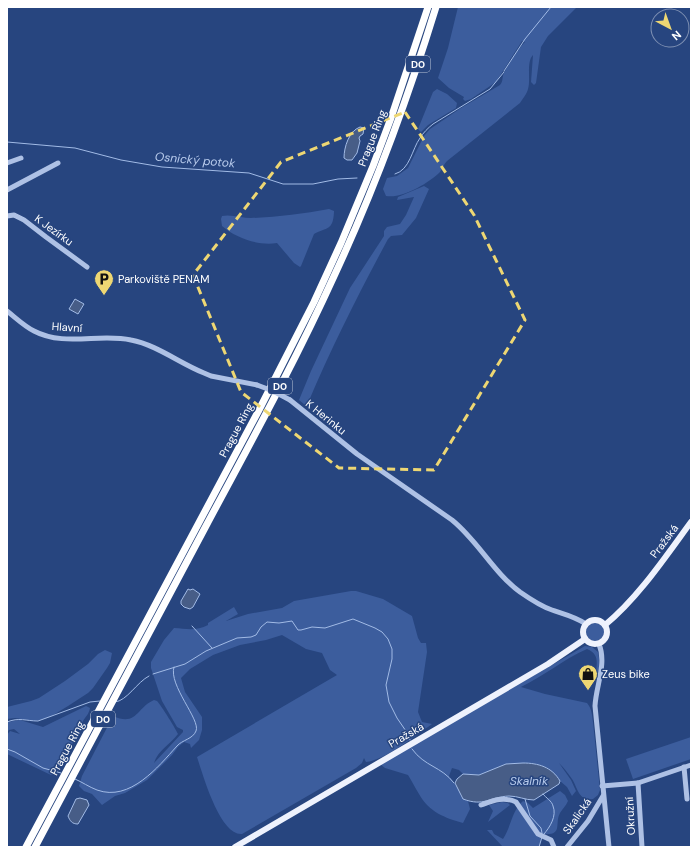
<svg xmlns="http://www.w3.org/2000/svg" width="698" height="854" viewBox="0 0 698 854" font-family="'DM Sans',sans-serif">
	<rect width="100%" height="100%" fill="#27457f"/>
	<!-- green -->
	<g fill="#3c5d9d">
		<path d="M 458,7 L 577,7 L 548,36 L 541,47 L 536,83 L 534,85 L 531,82 L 533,55 C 526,62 531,80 528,89 C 527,94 523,98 520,103 L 447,161 C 444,164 442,169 440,172 C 429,183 402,199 386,196 L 383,189 L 387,178 L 397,176 L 408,168 L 424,136 L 430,129 L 461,108 L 500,85 C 503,81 502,80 503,76 C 504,70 520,46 525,42 L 522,41 L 496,82 L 471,99 L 465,101 L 463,99 L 464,97 L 449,88 L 438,78 L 448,48 Z"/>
		<polygon points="437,89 447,94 457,103 456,108 428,125 421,132 418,129 433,92"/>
		<path d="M 424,186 L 429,189 L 416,218 L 402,235 L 391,236 L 388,239 C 359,293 332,346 308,403 L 310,409 L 299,400 L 311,371 L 350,288 L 384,236 L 384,231 L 387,227 L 400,224 L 406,215 L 414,197 L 397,200 L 398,197 Z"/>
		<path d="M 329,209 L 334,211 L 334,212 C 333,231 327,227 314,234 L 301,266 L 300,267 L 294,263 L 277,243 C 258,246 236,238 222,226 L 221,219 L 222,216 C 231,214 242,218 251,218 C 277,217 303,214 329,209 Z"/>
		<path d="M 351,591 L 356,591 L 383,599 L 412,616 L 418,638 L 421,643 L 426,643 L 427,652 L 418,712 L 422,722 L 432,724 C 415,736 385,760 366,762 L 364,758 L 362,763 L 356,768 L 242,834 C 220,836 203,775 197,757 L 337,675 L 330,670 L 322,653 L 306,649 L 282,635 L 266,640 L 240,645 L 213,655 L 190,669 L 181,678 L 185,692 L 202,717 L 202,730 L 199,740 L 191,748 L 190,744 L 184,742 L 178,747 L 172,755 L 147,780 L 125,793 L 115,796 L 102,805 L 92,794 L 84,791 L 79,786 L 82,776 L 113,716 C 137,727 137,707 154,700 L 157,701 C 161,705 177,731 178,734 C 170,745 158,750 154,763 L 183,732 L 183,730 L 177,727 L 162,701 L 151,668 L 151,662 L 164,640 L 174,628 C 187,629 197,631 208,625 L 208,623 L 234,607 L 238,614 L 226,621 L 248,614 L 282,608 L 294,601 Z"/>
		<circle cx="595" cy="632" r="9"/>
		<path d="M 585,646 L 592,647 L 598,652 L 600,664 L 598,672 L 596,673 C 597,662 599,654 587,649 C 564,659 544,676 521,687 L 545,694 L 587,703 C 592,709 592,715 593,722 L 600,790 L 598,795 L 593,799 C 578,801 578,788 572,779 C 568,773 564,768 559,763 L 571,780 L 576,791 L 572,796 L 567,787 L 560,781 L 554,774 L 545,767 L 533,763 L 506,764 L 479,775 L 463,774 L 459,770 L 452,768 L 449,776 L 460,791 L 461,797 L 468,801 L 470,809 L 463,823 C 445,818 429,812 419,794 C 415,788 412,781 408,775 L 385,768 L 380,764 Z"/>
		<polygon points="105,650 112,653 110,663 107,668 93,688 88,693 68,706 50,717 41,720 33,721 15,718 7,719 7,707 31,701 39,698 65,681 88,664 98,654"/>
		<path d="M 86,706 L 90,708 C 89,714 86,716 83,721 C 76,737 69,752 60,766 L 55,768 L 58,771 L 51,775 L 7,754 L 7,735 L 10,731 L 20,734 L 14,729 L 9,730 L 7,732 L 7,722 L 20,720 L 43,727 Z"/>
		<polygon points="691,737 691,759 633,779 626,759"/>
		<path d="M 560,791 L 565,795 L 568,801 C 566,806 563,808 560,813 C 554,824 564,836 542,834 L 539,847 L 503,847 L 487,830 L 492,830 L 494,834 L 503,839 C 511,827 512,810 523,801 L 528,803 L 533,808 Z"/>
		<polygon points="502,802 508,803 510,805 488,822 493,811 489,805"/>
	</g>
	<!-- water -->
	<g fill="#475d87" stroke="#a2bbe6">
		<path d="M 360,127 L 364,128 L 363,134 L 360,136 L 359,138 L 360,141 L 357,153 L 352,160 L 347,160 L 344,158 C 344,147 349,131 360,127 Z"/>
		<polygon points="75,299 84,304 78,314 69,309"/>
		<polygon points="188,589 190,590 193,589 200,594 193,607 190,609 184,607 181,604 181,601"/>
		<path d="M 523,763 C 538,763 552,767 560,781 L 559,784 L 534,800 C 525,800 518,796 509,796 C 489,797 484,807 463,799 L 455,783 L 457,779 L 463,774 L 479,775 L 506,764 Z"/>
		<path d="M 80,798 L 87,800 L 89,805 L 78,824 C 72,824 70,821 68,816 L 76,799 Z"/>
	</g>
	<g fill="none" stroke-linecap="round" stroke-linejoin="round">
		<!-- stream -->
		<g stroke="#a2bbe6" stroke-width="1">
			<polyline points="504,71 525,39 551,7"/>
			<polyline points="7,142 75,148 121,160 162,167 249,173 283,184 313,184 338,179 357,178"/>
			<path d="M 395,174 C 410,170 412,149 420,138 C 423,133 428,128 433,124 L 490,89 L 504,72"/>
			<polyline points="192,626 212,648"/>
			<polyline points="153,674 185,664 206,651 237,638 251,637 256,635 261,627 267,622 279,623 292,621 298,630 301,630 312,627 325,628 353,619 375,628 382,632 388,639 392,649 392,659 386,685 389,702 397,718 408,734 410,740"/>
			<path d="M 115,702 C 127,701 137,682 149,676"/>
			<path d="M 7,722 C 19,717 26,721 38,721 L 90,702 L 100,701"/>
			<polyline points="7,749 15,752 43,768 61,773"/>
			<path d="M 412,749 C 425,767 441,766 454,783"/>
			<path d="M 75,779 C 82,782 89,787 97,790 C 130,802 158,767 177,746 C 182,740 193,739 196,731 C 201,720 168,685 174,667"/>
			<path d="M 543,794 C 546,798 552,801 553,806 C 557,816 550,827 544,834"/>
			<polyline points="525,799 530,816 541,828 542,833"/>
			<polyline points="539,847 542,837"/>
		</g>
		<!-- minor -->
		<g stroke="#aec1e5" stroke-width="5">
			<polyline points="7,163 21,158"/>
			<polyline points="7,190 58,163"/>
			<polyline points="7,216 14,215 24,220 46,237 87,267"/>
			<path d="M 7,311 C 16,318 24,326 34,331 C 64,347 100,333 131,340 C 157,345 179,363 204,373 L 211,376 L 257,385"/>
			<path d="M 290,400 L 357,454 L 452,520 C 478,541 493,572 520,592 C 530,599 540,606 552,610 C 564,614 576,617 586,624"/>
			<path d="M 599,644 C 607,664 596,685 595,706 L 609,847"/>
			<polyline points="684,767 687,799"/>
			<polyline points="638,783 642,847"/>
			<polyline points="602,786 638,783 691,765"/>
			<path d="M 481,805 C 492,801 503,796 516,802 L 538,834 L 551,840 L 554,847"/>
			<polyline points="567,847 588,821 603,796"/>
		</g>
		<!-- major -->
		<g stroke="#eef2fd" stroke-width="6">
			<circle cx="595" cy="632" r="12"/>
			<path d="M 605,625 C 638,598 666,556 691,522"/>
			<polyline points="235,847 548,664 585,639"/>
		</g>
		<!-- highway -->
		<g stroke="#fff" stroke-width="7">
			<polyline points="26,847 259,410 314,302 341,243 373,166 391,118 428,7"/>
			<path d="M 35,847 C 92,739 150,632 207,524 C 251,442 296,360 335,274 C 375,188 408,98 436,7"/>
		</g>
		<!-- minor-bridge -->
		<polyline stroke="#aec1e5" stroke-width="5" points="257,385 273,391 290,400"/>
	</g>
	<!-- marked area -->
	<path fill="none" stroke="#eed773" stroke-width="3" stroke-dasharray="8 5" stroke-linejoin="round" d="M 405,112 L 474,215 L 525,320 L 434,470 L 339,468 L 241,392 L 193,275 L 281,162 Z"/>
	<!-- icons -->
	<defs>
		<g id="parking-pin" transform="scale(1)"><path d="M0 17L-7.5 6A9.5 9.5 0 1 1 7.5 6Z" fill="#eed773" stroke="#27457f"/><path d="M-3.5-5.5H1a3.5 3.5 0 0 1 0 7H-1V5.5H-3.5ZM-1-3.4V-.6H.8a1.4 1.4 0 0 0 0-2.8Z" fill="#111"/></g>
		<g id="shop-pin" transform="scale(1)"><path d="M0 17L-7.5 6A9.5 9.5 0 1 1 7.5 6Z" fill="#eed773" stroke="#27457f"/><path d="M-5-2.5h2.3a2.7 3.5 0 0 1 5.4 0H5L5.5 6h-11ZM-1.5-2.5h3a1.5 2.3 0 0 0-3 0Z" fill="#111"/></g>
	</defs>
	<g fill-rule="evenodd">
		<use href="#parking-pin" x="104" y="279"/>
		<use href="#shop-pin" x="588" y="674"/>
	</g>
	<g text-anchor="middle" stroke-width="3" stroke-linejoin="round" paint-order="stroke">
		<!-- shield labels -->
		<g fill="#27457f" stroke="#bec7d9" stroke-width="1">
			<rect x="406" y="56" width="24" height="16" rx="3"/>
			<rect x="268" y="378" width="24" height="16" rx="3"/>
			<rect x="91" y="711" width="24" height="16" rx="3"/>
		</g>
		<g font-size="10" font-weight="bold" fill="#fff">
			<text x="418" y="68">D0</text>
			<text x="280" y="390">D0</text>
			<text x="103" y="723">D0</text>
		</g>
		<!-- street labels -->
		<g font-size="11" fill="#fff" stroke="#27457f">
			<text transform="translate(372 138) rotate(-69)" y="4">Prague Ring</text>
			<text transform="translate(54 230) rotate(36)" y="4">K Jezírku</text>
			<text transform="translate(67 327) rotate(4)" y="4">Hlavní</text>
			<text transform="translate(326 417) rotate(39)" y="4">K Herinku</text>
			<text transform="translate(236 430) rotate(-62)" y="4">Prague Ring</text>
			<text transform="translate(664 541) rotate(-53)" y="4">Pražská</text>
			<text transform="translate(406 735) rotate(-30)" y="4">Pražská</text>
			<text transform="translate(67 748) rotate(-62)" y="4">Prague Ring</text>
			<text transform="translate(577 816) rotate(-55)" y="4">Skalická</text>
			<text transform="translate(630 816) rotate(-93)" y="4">Okružní</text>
		</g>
		<!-- poi labels -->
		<g font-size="11" fill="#fff" stroke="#27457f" text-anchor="start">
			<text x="118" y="283">Parkoviště PENAM</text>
			<text x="602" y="678">Zeus bike</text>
		</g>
		<!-- water labels -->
		<g font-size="12" font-style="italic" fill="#b9cced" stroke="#27457f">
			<text transform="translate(195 160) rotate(5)" y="4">Osnický potok</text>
			<text x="529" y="785">Skalník</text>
		</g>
	</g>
	<!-- border -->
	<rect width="698" height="854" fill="none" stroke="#ffffff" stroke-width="16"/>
	<!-- north arrow -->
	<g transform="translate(670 28) rotate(139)"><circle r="19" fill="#27457f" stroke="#7d8fb2"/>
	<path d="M0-3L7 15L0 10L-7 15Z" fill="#eed773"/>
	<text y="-6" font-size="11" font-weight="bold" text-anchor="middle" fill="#ffffff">N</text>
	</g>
</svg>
